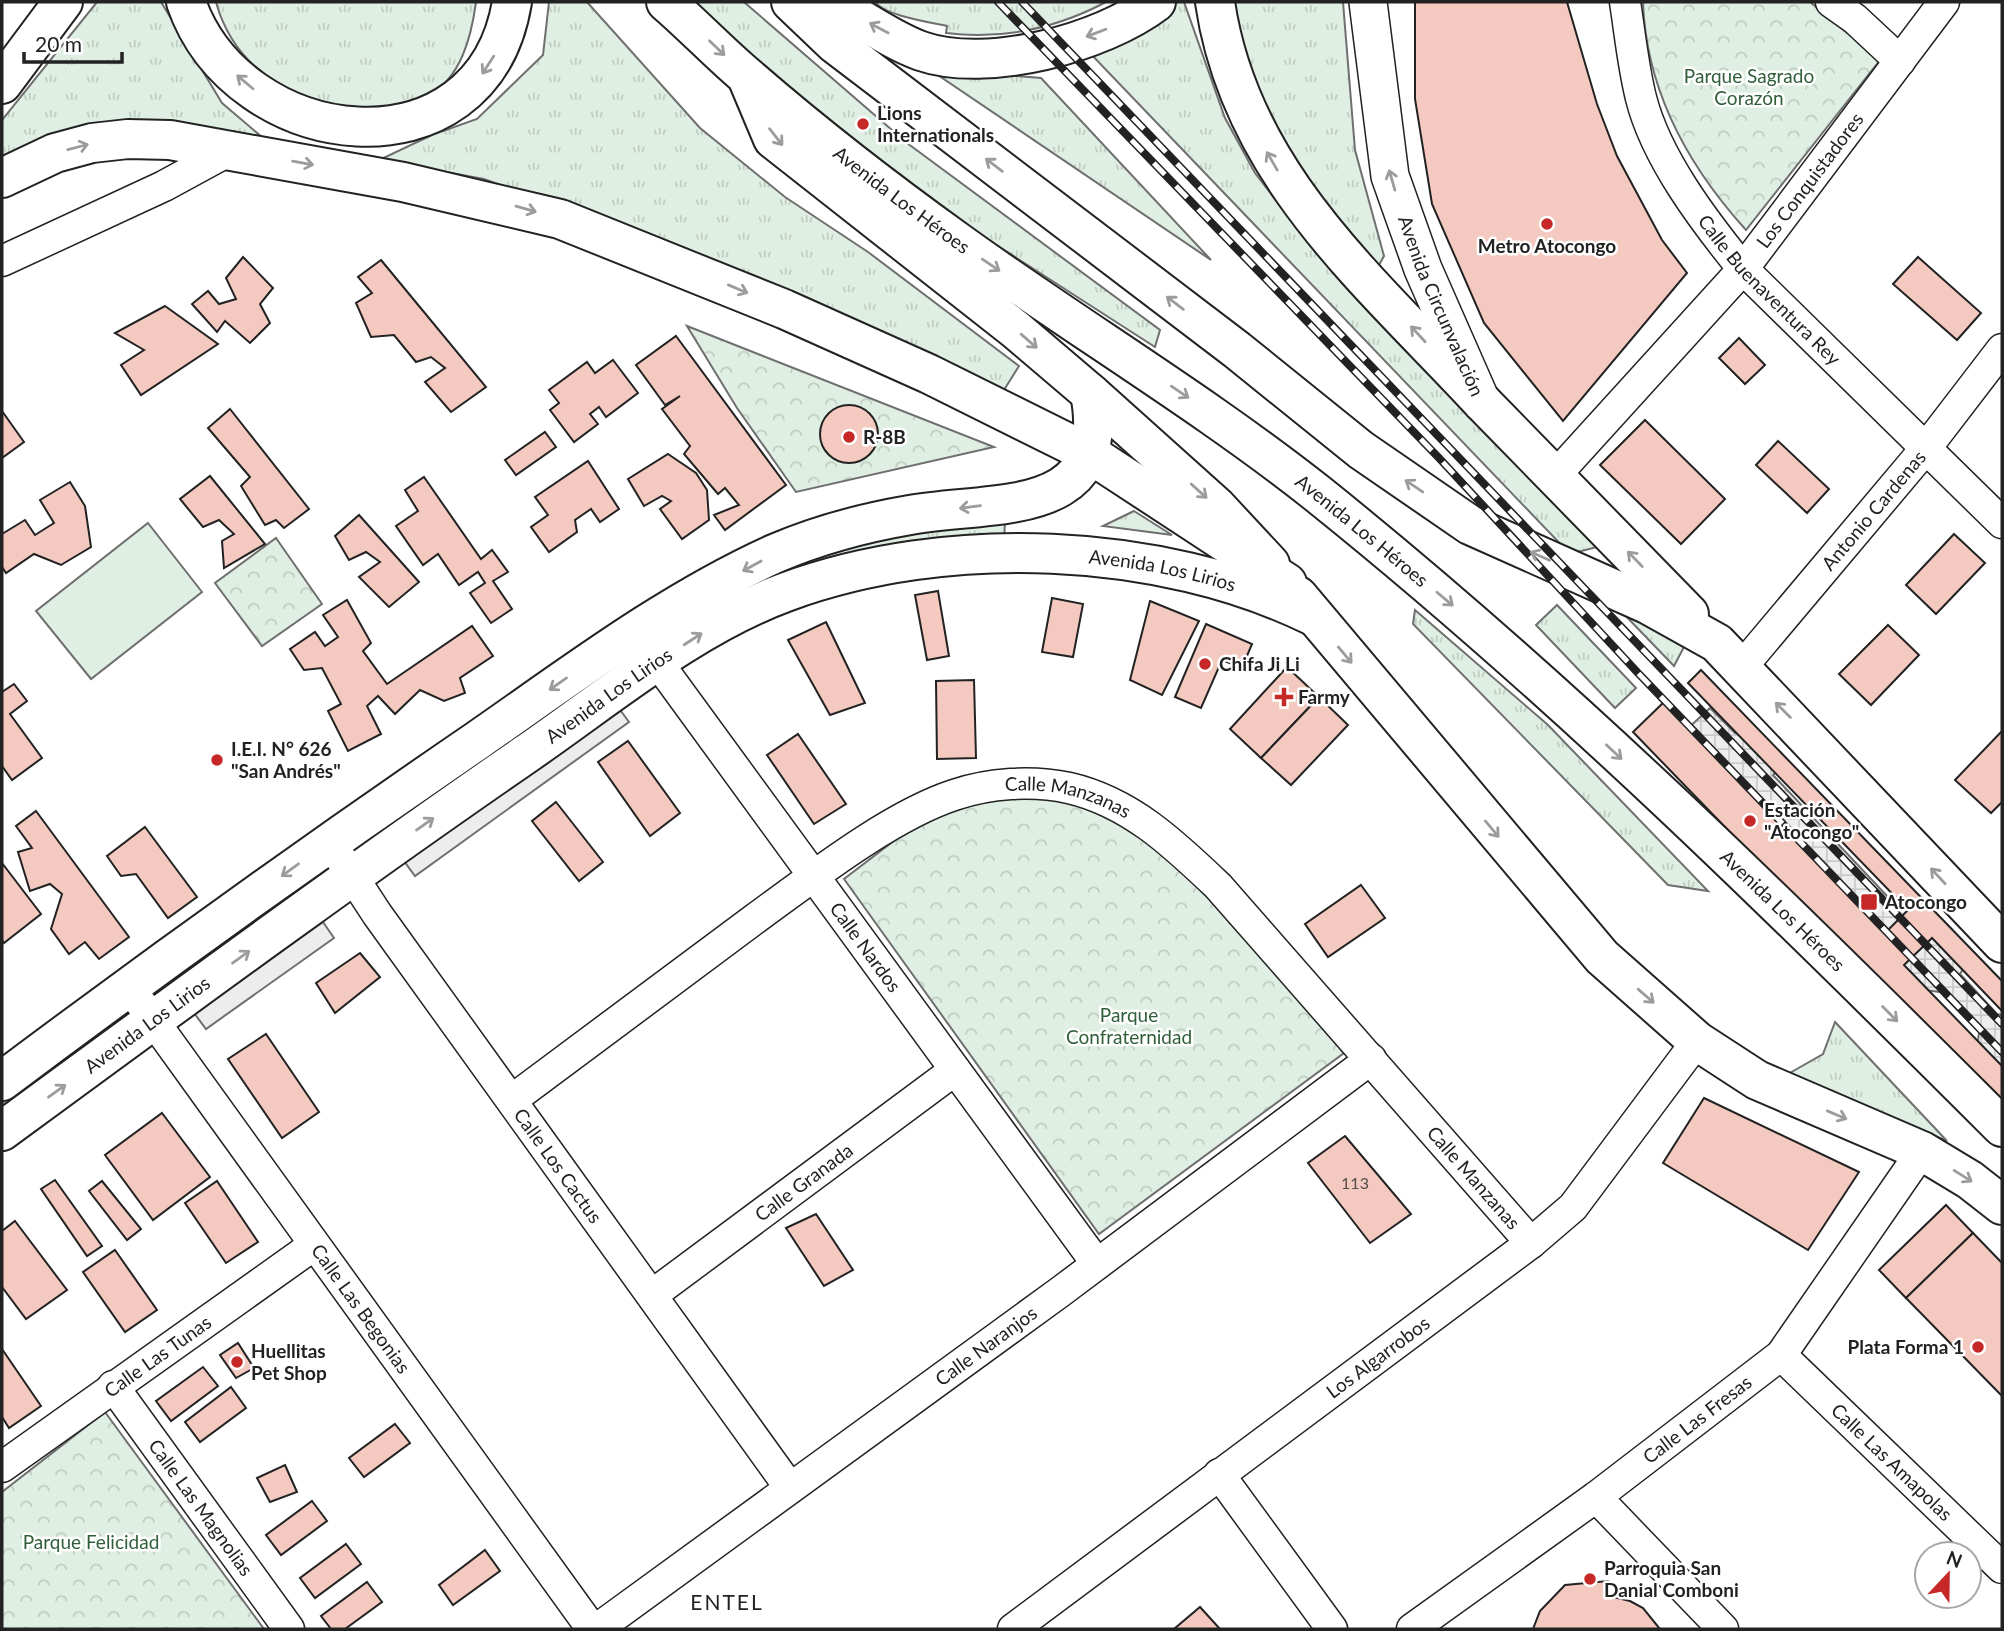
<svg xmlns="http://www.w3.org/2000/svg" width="2004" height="1631" viewBox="0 0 2004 1631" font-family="Lato,sans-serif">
	<defs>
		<pattern id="grass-tufts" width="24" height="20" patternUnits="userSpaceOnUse" patternTransform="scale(1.75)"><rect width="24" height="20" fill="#e0efe3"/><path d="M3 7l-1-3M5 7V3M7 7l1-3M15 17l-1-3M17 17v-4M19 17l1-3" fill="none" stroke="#c0cdc2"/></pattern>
		<pattern id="park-crowns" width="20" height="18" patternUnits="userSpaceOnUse" patternTransform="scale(1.75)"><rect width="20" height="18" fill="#e0efe3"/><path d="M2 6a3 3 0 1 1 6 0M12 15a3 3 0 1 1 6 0" fill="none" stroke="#c0cdc2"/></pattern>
		<pattern id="plaza-grid" width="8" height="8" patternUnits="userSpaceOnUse" patternTransform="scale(1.75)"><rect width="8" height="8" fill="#ededed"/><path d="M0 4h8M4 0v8" fill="none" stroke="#cbcbcb"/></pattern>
	</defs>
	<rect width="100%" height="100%" fill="#fff"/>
	<!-- grass -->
	<g fill="url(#grass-tufts)" stroke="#6f6f6f" stroke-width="2">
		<polygon points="97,2 161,2 222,103 270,144 2,166 2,120"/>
		<path d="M 216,2 L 476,2 C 471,39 461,77 427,98 C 412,108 387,108 370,108 C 301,108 235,72 216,2 Z"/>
		<polygon points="549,2 587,2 700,128 785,197 868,252 1019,366 1004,390 663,245 484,179 379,160 432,135 477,119 543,55"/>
		<polygon points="693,2 744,2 907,143 1160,330 1155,347 942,210 770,72"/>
		<path d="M 875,2 L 1106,2 C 1055,29 1003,40 946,33 L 947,26 C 929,22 886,16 875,2 Z"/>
		<polygon points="1177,2 1184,2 1225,118 1255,173 1318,255 1601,546 1570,554 1087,50"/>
		<polygon points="1228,2 1343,2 1355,150 1384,256 1379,265 1367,255 1257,118"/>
		<polygon points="929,69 1041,78 1211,260"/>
		<polygon points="1134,511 1172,535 1103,526"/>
		<polygon points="1005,523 1004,539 800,564 676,638 800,555 894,535"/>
		<polygon points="1557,605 1636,688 1615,708 1536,625"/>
		<polygon points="1415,610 1548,725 1708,891 1668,885 1413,624"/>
		<polygon points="1620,610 1684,647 1674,666"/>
		<polygon points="311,878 315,885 188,970 183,962"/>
		<polygon points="1835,1022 1947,1141 1788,1074 1823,1054"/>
		<polygon points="93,1036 98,1043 2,1113 2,1103"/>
	</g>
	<!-- park -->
	<g fill="url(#park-crowns)" stroke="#6f6f6f" stroke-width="2">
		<path d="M 1643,2 L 1810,2 L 1880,60 L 1746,230 C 1688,166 1646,90 1643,2 Z"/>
		<polygon points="687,326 994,447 796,492 737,408"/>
		<polygon points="276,538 322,604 262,646 215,583"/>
		<path d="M 986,797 C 1011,798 1041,794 1066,799 C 1170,820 1277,974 1344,1053 L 1099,1234 L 844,879 L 916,824 Z"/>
		<polygon points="105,1412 264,1629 2,1629 2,1492"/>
	</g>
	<!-- pitch -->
	<polygon fill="#e0efe3" stroke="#6f6f6f" stroke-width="2" points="148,523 202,592 91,679 36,611"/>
	<!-- parking -->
	<g fill="#ededed" stroke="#6f6f6f" stroke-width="2">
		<polygon points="615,703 629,722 415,876 401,857"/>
		<polygon points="323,922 334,938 206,1029 194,1013"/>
	</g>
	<!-- plaza -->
	<polygon fill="url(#plaza-grid)" stroke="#6f6f6f" stroke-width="2" points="1710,708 1735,733 1746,722 1785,763 1773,775 1888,897 1902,885 1971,957 1960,974 1997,1014 2002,1015 2002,1102 1974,1073 1979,1032 1940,992 1891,986 1685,731"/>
	<!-- building -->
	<g fill="#f3c9c0" stroke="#222" stroke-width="2">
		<polygon points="1415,2 1567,2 1597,104 1617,156 1662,240 1687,273 1563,421 1484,323 1432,204 1415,99"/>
		<polygon points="243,257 273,288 260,304 270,323 250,343 225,321 217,332 192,304 208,291 219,304 236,299 226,278"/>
		<polygon points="1918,257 1981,313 1957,340 1893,284"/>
		<polygon points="381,260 486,387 451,412 425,382 445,368 431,357 416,362 394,335 371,337 356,303 372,293 358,277"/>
		<polygon points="165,306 218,344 141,395 121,365 144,350 115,333"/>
		<polygon points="676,336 786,485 725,530 714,515 739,505 725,488 718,494 684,454 690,446 662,409 680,396 665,405 636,365"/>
		<polygon points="1739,338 1765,365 1745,384 1719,358"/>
		<polygon points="613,360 638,393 606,417 599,407 590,414 598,424 574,442 550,410 559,403 549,390 587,362 595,373"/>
		<circle cx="849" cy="434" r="29"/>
		<polygon points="230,409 309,509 284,528 276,520 265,525 241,486 250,477 208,428"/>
		<polygon points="2,411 24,442 2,458"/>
		<polygon points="1645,420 1725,499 1681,544 1600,465"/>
		<polygon points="545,432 556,447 516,475 505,460"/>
		<polygon points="1778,441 1829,489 1807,513 1756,465"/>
		<polygon points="668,454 696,473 707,490 709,520 682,539 660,509 671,501 662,496 644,506 628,479"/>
		<polygon points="588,461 619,509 600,522 591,509 575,520 577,532 549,552 531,527 548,515 535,497"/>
		<polygon points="210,476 265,544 224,568 222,541 234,534 219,520 203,527 180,499"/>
		<polygon points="424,477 481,559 492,550 508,572 493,581 512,609 491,623 470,593 485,583 478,572 459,585 438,554 423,565 396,526 418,511 405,490"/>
		<polygon points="70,482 85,506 91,547 61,565 34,554 6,573 2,567 2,534 25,520 35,535 54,523 40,500"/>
		<polygon points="359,515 419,582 389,607 359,577 380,562 366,552 349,560 335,536"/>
		<polygon points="1954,534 1985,563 1936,614 1906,585"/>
		<polygon points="938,591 949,656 927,660 915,595"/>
		<polygon points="1052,598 1083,604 1073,657 1042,652"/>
		<polygon points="347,600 371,643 363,651 387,684 472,626 493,656 460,678 465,693 444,701 420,690 395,714 378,696 367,706 381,734 348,751 328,711 341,704 322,668 304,670 290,649 315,632 325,646 338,637 323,615"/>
		<polygon points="1150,601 1199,621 1162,695 1130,680"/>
		<polygon points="826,622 865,703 830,715 788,640"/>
		<polygon points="1206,624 1252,644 1242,668 1222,660 1201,708 1175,697"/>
		<polygon points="1888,625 1919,655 1871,705 1839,674"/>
		<polygon points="1287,667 1319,697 1261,758 1230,729"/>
		<polygon points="1701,670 2002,981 2002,1011 1932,938 1904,965 2002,1066 2002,1113 1633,732 1665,701 1887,931 1908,910 1688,683"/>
		<polygon points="974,680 976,758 937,759 936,681"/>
		<polygon points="14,684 27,701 10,714 42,758 12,780 2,766 2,692"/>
		<polygon points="1319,697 1348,725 1291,785 1261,758"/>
		<polygon points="2002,731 2002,802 1991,813 1955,780"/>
		<polygon points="798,734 846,804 814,824 767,755"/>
		<polygon points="628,741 680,813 650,836 598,762"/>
		<polygon points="556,802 603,862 579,881 532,821"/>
		<polygon points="36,811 129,937 99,959 85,942 69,954 51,929 62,894 50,884 30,891 18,852 32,848 16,826"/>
		<polygon points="145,827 197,897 168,918 136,874 121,876 107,856"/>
		<polygon points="2,863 41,914 4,943 2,940"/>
		<polygon points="1361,885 1385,918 1328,957 1305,924"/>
		<polygon points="360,953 380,977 335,1013 316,983"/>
		<polygon points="266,1034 319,1112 282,1138 228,1059"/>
		<polygon points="1704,1098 1859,1172 1808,1250 1663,1163"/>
		<polygon points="162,1113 210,1177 153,1220 105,1155"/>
		<polygon points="1345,1136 1411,1214 1370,1243 1308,1163"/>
		<polygon points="55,1180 102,1246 87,1256 41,1189"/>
		<polygon points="102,1181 141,1229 127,1240 89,1191"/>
		<polygon points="217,1181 258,1242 226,1263 185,1203"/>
		<polygon points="1946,1205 1973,1233 1906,1298 1879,1270"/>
		<polygon points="816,1214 853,1270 824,1286 786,1228"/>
		<polygon points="15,1221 67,1290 26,1319 2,1287 2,1231"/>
		<polygon points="1973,1233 2002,1263 2002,1396 1906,1298"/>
		<polygon points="115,1250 157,1310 125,1332 83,1272"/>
		<polygon points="238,1343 254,1368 236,1378 220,1355"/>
		<polygon points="2,1349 41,1406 9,1428 2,1417"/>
		<polygon points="203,1367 218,1386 171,1421 156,1401"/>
		<polygon points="231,1387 246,1408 200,1442 185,1422"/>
		<polygon points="395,1424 410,1443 364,1477 349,1458"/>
		<polygon points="285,1465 297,1492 270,1502 257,1478"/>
		<polygon points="312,1501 327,1521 281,1555 266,1535"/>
		<polygon points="346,1544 361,1564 315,1598 300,1578"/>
		<polygon points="485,1550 500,1571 453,1605 439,1585"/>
		<polygon points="1608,1581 1609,1596 1630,1601 1643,1608 1660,1629 1533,1629 1540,1611 1565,1585"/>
		<polygon points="367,1582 382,1602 345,1629 331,1629 321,1616"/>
		<polygon points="1200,1607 1220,1629 1174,1629"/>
	</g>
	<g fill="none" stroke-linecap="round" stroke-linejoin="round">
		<!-- minor casing -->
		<g stroke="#222" stroke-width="33">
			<g id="minor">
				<path id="s1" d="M 1625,2 C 1630,34 1633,66 1641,98 C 1656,158 1704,221 1743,269 L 2002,523"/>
				<polyline points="1831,2 1855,19 1900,61"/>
				<polyline points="2,261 164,186 232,149"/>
				<path id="s2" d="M 1554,477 L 1743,269 L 1944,2"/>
				<path id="s3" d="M 645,645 L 1097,1264"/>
				<path id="s4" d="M 1741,668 L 1926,448 L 2002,349"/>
				<path id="s5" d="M 330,842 L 377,914 L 790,1488"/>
				<path id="s6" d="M 140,1002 L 592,1629"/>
				<path id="s7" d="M 513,1099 C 594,1039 675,979 756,918 C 811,878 890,816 954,795 C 989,783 1032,780 1069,788 C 1130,802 1174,844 1218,886 L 1531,1243"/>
				<path id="s8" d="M 652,1295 L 955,1070"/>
				<path id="s9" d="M 1781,1355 L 2002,1568"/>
				<path id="s10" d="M 113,1386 L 289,1629"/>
				<path id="s11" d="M 2,1467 L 314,1245"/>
				<polyline points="1219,1474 1332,1629"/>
				<polyline points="1596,1497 1723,1629"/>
				<path id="s12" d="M 597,1629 L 1060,1292 L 1371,1059"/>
				<path id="s13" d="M 1013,1629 L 1531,1243 L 1573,1207 L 1697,1041"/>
				<path id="s14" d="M 1412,1629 L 1596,1497 L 1781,1355 L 1922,1151"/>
			</g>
		</g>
		<!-- tertiary casing -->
		<g stroke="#222" stroke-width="40">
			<g id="tertiary">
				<path id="s15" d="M 1368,2 L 1390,176 L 1423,269 L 1478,394"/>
			</g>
		</g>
		<!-- secondary casing -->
		<g stroke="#222" stroke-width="42">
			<g id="secondary">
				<polyline points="1298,596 1602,957 1697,1041 1757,1080 1922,1151 1970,1180 2002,1205"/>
				<path d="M 2,1081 C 158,964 317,850 478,740 C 573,674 668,602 774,554 C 818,535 863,523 910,515 C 994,500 1114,520 1090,393"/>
				<path id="s16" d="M 2,1131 C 175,1004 349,876 526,754 C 609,697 691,627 786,592 C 946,533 1160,541 1313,616"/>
			</g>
		</g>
		<!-- primary casing -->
		<g stroke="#222" stroke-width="42">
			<g id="primary">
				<path id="s17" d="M 666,2 C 695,27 721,55 750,79 C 817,137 887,191 958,242 C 1077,328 1203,403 1318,494 C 1560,688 1783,908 2002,1127"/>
				<polyline points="791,2 835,44 1237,350 1361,450 1470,525 1647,604 1717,643 2002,943"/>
				<path d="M 831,2 C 860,17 890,40 921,51 C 987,74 1102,43 1156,2"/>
				<polyline points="749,82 773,139 1016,330 1090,393 1217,507 1270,564"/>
				<polyline points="1482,402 1689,614"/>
			</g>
		</g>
		<!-- motorway casing -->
		<g stroke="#222" stroke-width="42">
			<g id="motorway">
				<path d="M 186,2 C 238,153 482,183 512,2"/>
				<path d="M 1215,2 C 1240,174 1370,281 1482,402"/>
				<polyline points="2,84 63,2"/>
				<polyline points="2,178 55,153 92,143 128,139 170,140 403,182 560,219 784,309 929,374 1090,454 1287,583"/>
			</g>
		</g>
		<!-- minor -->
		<use href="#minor" stroke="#fff" stroke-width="30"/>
		<!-- tertiary -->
		<use href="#tertiary" stroke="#fff" stroke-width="37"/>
		<!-- secondary -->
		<use href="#secondary" stroke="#fff" stroke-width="38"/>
		<!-- primary -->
		<use href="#primary" stroke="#fff" stroke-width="38"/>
		<!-- motorway -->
		<use href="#motorway" stroke="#fff" stroke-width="38"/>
		<!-- rail casing -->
		<g stroke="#222" stroke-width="8">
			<g id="rail">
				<polyline points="998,2 1439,458 1638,673 2002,1052"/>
				<polyline points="1022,2 2002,1024"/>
			</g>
		</g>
		<!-- rail -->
		<use href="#rail" stroke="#fff" stroke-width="5" stroke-dasharray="16" stroke-linecap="butt"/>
	</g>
	<!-- one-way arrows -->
	<defs><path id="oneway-shaft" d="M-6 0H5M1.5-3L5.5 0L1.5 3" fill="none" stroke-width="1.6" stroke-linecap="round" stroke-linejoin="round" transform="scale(1.75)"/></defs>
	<g stroke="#9c9c9c">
		<use href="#oneway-shaft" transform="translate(879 28) rotate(-152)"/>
		<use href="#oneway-shaft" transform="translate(1096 33) rotate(159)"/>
		<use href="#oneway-shaft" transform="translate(717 48) rotate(44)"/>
		<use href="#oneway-shaft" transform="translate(488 65) rotate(123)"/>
		<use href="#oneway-shaft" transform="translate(245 82) rotate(-140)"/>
		<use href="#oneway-shaft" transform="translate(776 137) rotate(52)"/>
		<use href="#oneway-shaft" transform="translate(78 147) rotate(-15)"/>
		<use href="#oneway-shaft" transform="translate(1272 161) rotate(-120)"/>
		<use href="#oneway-shaft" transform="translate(303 163) rotate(10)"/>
		<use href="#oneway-shaft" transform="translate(994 165) rotate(-143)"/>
		<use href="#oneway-shaft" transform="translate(1392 180) rotate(-106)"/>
		<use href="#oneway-shaft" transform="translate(526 209) rotate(16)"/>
		<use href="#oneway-shaft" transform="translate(991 265) rotate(34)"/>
		<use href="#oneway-shaft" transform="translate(738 289) rotate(23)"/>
		<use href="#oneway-shaft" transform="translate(1175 303) rotate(-143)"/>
		<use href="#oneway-shaft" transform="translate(1418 334) rotate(-133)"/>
		<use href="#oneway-shaft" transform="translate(1029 341) rotate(41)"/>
		<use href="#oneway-shaft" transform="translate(1180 392) rotate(34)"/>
		<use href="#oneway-shaft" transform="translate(1414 486) rotate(-146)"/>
		<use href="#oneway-shaft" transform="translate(1199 491) rotate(42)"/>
		<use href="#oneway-shaft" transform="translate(970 507) rotate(173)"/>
		<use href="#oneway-shaft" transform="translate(1540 556) rotate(-156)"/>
		<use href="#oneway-shaft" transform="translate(1635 559) rotate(-134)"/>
		<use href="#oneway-shaft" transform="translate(752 566) rotate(151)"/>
		<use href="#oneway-shaft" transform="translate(1445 599) rotate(40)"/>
		<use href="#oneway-shaft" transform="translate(693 639) rotate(-33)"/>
		<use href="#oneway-shaft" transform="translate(1345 655) rotate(50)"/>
		<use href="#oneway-shaft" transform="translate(558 684) rotate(145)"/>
		<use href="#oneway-shaft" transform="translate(1783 710) rotate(-135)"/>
		<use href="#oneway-shaft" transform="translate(1614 752) rotate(43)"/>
		<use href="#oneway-shaft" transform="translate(425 824) rotate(-35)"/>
		<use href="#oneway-shaft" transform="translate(1492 829) rotate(50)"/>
		<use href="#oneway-shaft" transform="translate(290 870) rotate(144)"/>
		<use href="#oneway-shaft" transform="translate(1938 876) rotate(-133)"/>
		<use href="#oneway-shaft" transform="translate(241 957) rotate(-36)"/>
		<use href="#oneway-shaft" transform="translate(1646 996) rotate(41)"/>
		<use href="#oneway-shaft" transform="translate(1890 1014) rotate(45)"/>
		<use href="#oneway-shaft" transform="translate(57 1091) rotate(-36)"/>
		<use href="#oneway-shaft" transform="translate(1837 1115) rotate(23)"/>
		<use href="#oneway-shaft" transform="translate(1963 1176) rotate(32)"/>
	</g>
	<!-- markers -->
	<g fill="#c62828" stroke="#fff" stroke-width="2.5">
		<circle cx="863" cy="124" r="7"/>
		<circle cx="1547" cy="224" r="7"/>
		<circle cx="849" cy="437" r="7"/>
		<circle cx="1205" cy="664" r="7"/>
		<path d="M1280.5 686.5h7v7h7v7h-7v7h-7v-7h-7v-7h7z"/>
		<circle cx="217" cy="760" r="7"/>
		<circle cx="1750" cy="821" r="7"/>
		<rect x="1860" y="893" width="18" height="18" rx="3.5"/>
		<circle cx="1978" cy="1347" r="7"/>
		<circle cx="237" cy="1362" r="7"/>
		<circle cx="1590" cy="1579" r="7"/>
	</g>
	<g text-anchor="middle" stroke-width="5" stroke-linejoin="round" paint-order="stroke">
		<!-- number labels -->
		<g font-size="16" fill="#564c4a">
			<text x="1355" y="1189">113</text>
		</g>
		<!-- park labels -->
		<g font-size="19" fill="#2f5e38" stroke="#fff">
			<text x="1749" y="83">Parque Sagrado<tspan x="1749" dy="22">Corazón</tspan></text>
			<text x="1129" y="1022">Parque<tspan x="1129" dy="22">Confraternidad</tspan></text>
			<text x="91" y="1549">Parque Felicidad</text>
		</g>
		<!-- poi labels -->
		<g font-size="19" font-weight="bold" fill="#222" stroke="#fff" text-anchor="start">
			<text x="877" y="120">Lions<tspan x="877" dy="22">Internationals</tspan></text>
			<text x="1547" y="253" text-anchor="middle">Metro Atocongo</text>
			<text x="863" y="444">R-8B</text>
			<text x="1219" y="671">Chifa Ji Li</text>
			<text x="1298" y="704">Farmy</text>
			<text x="231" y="756">I.E.I. N° 626<tspan x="231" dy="22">"San Andrés"</tspan></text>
			<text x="1764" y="817">Estación<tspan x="1764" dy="22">"Atocongo"</tspan></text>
			<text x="1885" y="909">Atocongo</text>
			<text x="1964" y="1354" text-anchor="end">Plata Forma 1</text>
			<text x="251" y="1358">Huellitas<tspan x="251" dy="22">Pet Shop</tspan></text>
			<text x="1604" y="1575">Parroquia San<tspan x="1604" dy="22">Danial Comboni</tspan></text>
		</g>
		<!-- street labels -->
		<g font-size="19" fill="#222" stroke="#fff">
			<text dy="7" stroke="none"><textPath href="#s2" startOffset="392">Los Conquistadores</textPath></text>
			<text dy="7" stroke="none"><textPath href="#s17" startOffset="308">Avenida Los Héroes</textPath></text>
			<text dy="7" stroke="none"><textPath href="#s1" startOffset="331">Calle Buenaventura Rey</textPath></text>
			<text dy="7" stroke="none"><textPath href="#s15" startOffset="315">Avenida Circunvalación</textPath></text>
			<text dy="7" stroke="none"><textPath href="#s4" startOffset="206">Antonio Cardenas</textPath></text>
			<text dy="7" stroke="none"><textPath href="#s17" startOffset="875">Avenida Los Héroes</textPath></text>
			<text dy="7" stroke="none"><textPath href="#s16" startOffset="1335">Avenida Los Lirios</textPath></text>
			<text dy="7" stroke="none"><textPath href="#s16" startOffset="747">Avenida Los Lirios</textPath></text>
			<text dy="7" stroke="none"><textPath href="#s7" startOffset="654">Calle Manzanas</textPath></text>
			<text dy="7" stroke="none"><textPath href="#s17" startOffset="1442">Avenida Los Héroes</textPath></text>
			<text dy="7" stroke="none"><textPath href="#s3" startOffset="374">Calle Nardos</textPath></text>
			<text dy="7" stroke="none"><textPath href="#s16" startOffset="180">Avenida Los Lirios</textPath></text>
			<text dy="7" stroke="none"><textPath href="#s5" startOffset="396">Calle Los Cactus</textPath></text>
			<text dy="7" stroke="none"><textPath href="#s7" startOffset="1222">Calle Manzanas</textPath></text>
			<text dy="7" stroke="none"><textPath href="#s8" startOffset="189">Calle Granada</textPath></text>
			<text dy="7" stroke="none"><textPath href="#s6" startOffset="378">Calle Las Begonias</textPath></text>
			<text dy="7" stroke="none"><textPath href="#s12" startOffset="481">Calle Naranjos</textPath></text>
			<text dy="7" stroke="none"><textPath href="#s11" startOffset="191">Calle Las Tunas</textPath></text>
			<text dy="7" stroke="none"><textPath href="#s13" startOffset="455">Los Algarrobos</textPath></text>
			<text dy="7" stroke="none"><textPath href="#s14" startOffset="354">Calle Las Fresas</textPath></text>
			<text dy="7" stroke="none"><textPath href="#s9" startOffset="154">Calle Las Amapolas</textPath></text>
			<text dy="7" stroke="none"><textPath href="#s10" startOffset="150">Calle Las Magnolias</textPath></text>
		</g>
		<!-- neighbourhood labels -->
		<g font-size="21" letter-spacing="2" fill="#222" stroke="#fff">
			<text x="727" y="1610">ENTEL</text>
		</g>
	</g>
	<!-- border -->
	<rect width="2004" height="1631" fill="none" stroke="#222222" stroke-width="7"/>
	<!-- north arrow -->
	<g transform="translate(1948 1575) rotate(22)"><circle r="33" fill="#ffffff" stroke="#a7a7a7" stroke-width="2"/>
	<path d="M0-5L12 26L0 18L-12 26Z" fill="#c62828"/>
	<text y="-10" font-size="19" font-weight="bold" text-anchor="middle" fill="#222222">N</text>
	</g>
	<!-- scale -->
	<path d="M24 52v10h98v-10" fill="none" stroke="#222222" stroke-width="3.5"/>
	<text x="35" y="52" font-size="21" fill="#222222" stroke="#ffffff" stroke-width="5" paint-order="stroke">20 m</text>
</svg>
